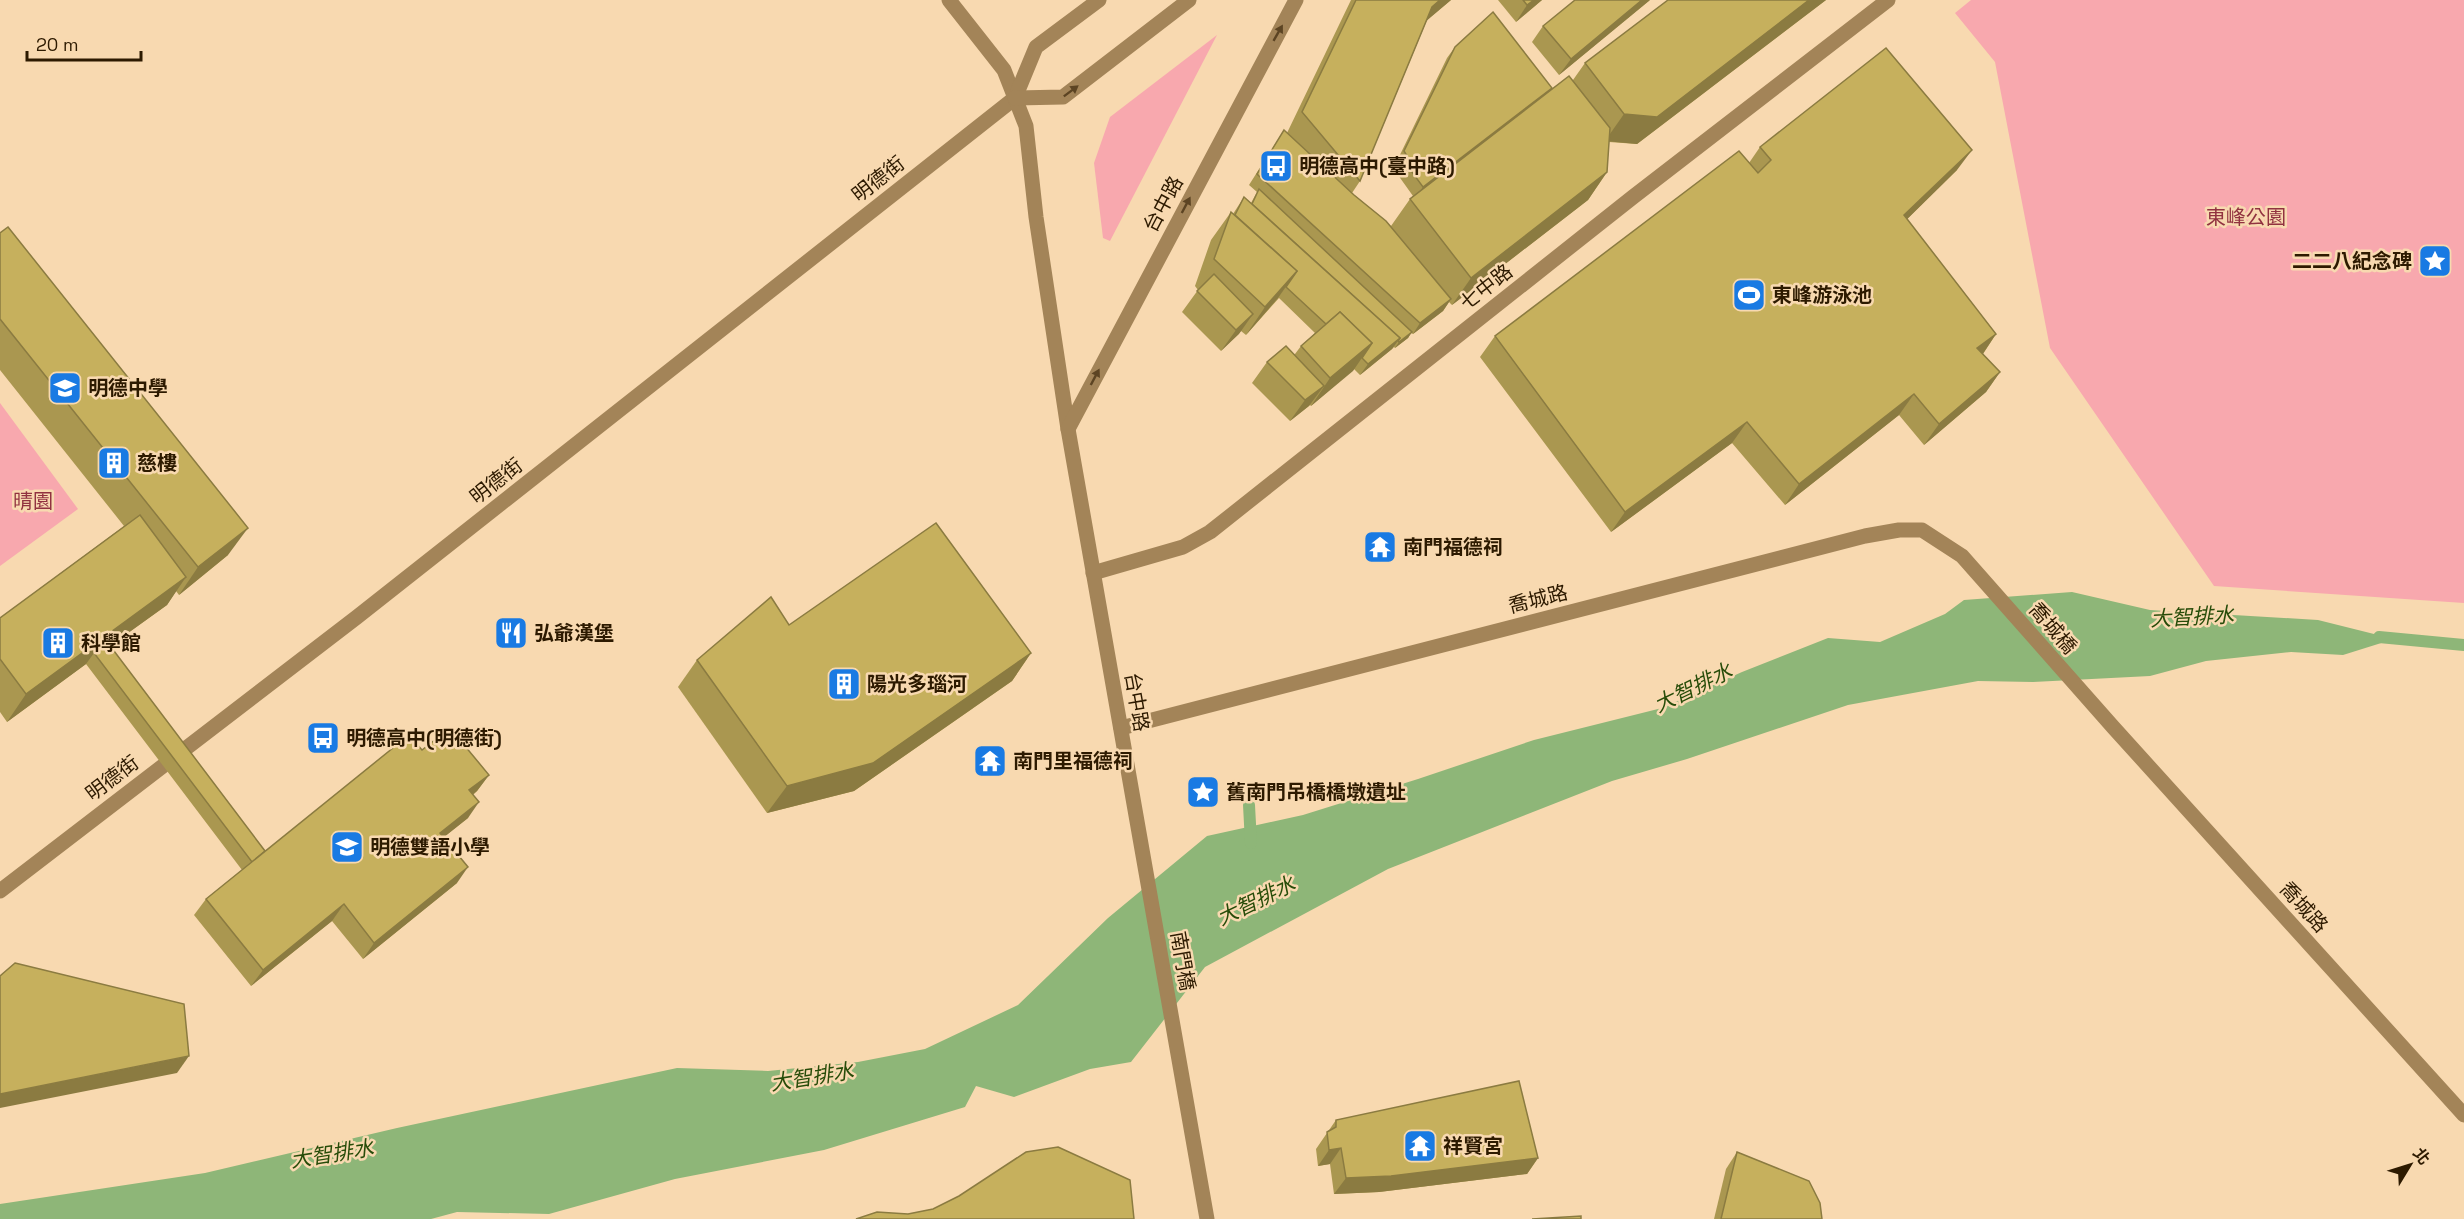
<svg xmlns="http://www.w3.org/2000/svg" width="2464" height="1219" viewBox="0 0 2464 1219" font-family="'Space Grotesk','Noto Sans TC',sans-serif">
	<rect width="100%" height="100%" fill="#f8d9b0"/>
	<!-- green -->
	<g fill="#f8a8ae">
		<polygon points="1971,0 2464,0 2464,603 2214,586 2050,348 1995,62 1955,13"/>
		<polygon points="1217,35 1110,241 1103,238 1094,163 1110,117"/>
		<polygon points="0,403 78,509 0,566"/>
	</g>
	<!-- water -->
	<polygon fill="#8eb678" points="2072,592 2150,610 2318,620 2394,639 2343,655 2291,652 2206,661 2150,676 2033,682 1978,681 1848,705 1687,759 1612,781 1388,869 1205,967 1131,1062 1090,1069 1014,1097 976,1086 965,1107 824,1150 675,1179 549,1214 457,1212 431,1219 0,1219 0,1204 205,1173 397,1128 677,1068 768,1071 858,1062 925,1049 1018,1005 1108,918 1207,836 1303,815 1418,779 1534,740 1662,708 1742,672 1828,638 1880,642 1945,614 1964,600"/>
	<g fill="none" stroke-linecap="round" stroke-linejoin="round">
		<!-- stream -->
		<g stroke="#8eb678" stroke-width="12">
			<polyline points="2379,637 2464,645"/>
			<polyline points="1249,805 1251,843"/>
		</g>
		<!-- minor -->
		<g stroke="#a38458" stroke-width="15">
			<polyline points="1093,573 1183,547 1210,532 1633,197 1888,0"/>
			<polyline points="1121,728 1865,536 1899,530 1922,530 1962,556 2113,727 2464,1115"/>
			<polyline points="0,891 357,617 1015,98 1004,70 949,0"/>
		</g>
		<!-- tertiary -->
		<g stroke="#a38458" stroke-width="15">
			<polyline points="1099,0 1036,47 1015,98 1026,126 1036,217 1068,429 1207,1219"/>
			<polyline points="1015,98 1063,97 1189,0"/>
			<polyline points="1068,429 1296,0"/>
		</g>
	</g>
	<!-- wall -->
	<g fill="#aa9750">
		<polygon points="1351,0 1451,0 1427,20 1360,181 1352,193 1391,226 1410,199 1413,196 1398,175 1401,170 1396,163 1447,58 1455,47 1550,91 1573,80 1585,63 1668,0 1826,0 1637,144 1609,142 1607,172 1588,200 1452,305 1449,302 1443,311 1413,334 1411,333 1408,338 1395,348 1394,347 1392,349 1360,375 1354,369 1311,406 1310,405 1290,421 1252,383 1267,362 1295,354 1301,346 1315,333 1279,298 1246,335 1241,331 1221,351 1182,312 1198,290 1195,286 1211,240 1231,212 1233,214 1244,197 1251,203 1257,192 1249,185 1284,130 1287,133"/>
		<polygon points="1498,0 1542,0 1516,22"/>
		<polygon points="1650,0 1559,75 1532,42 1543,26"/>
		<polygon points="1760,147 1957,170 1907,219 1996,334 1983,354 2000,372 1986,392 1924,445 1899,415 1785,505 1732,443 1611,532 1480,357 1495,336 1749,163"/>
		<polygon points="0,233 228,555 179,595 176,591 167,605 110,646 265,851 422,750 489,775 477,791 473,795 468,818 444,837 457,883 363,959 332,921 251,986 194,915 206,899 242,870 86,664 7,722 0,712 0,618 124,526 0,370"/>
		<polygon points="1031,653 1012,681 854,791 767,813 678,687 697,660"/>
		<polygon points="1336,1120 1538,1158 1527,1174 1379,1192 1334,1194 1330,1164 1318,1166 1316,1149"/>
		<polygon points="1737,1152 1822,1219 1714,1219 1726,1169"/>
	</g>
	<!-- shaded-wall -->
	<g fill="#8b7b41">
		<polygon points="1440,0 1451,0 1418,28 1432,7"/>
		<polygon points="1534,0 1542,0 1516,22 1527,5"/>
		<polygon points="1642,0 1650,0 1559,75 1571,59"/>
		<polygon points="1809,0 1826,0 1637,144 1605,141 1624,114"/>
		<polygon points="1552,88 1544,100 1415,198 1423,187"/>
		<polygon points="1972,150 1957,170 1890,236 1904,215"/>
		<polygon points="1607,172 1588,200 1452,305 1471,278"/>
		<polygon points="1297,271 1278,298 1246,335 1265,307"/>
		<polygon points="1451,299 1443,311 1413,334 1420,323"/>
		<polygon points="1253,314 1239,334 1221,351 1236,330"/>
		<polygon points="1412,332 1408,338 1395,348 1399,342"/>
		<polygon points="1996,334 1982,355 1977,348"/>
		<polygon points="1400,338 1392,349 1360,375 1368,364"/>
		<polygon points="1372,343 1353,371 1311,406 1330,378"/>
		<polygon points="2000,372 1986,392 1924,445 1939,424"/>
		<polygon points="1324,386 1309,406 1290,421 1305,400"/>
		<polygon points="1914,394 1899,415 1785,505 1799,484"/>
		<polygon points="1747,422 1732,443 1611,532 1625,512"/>
		<polygon points="248,528 228,555 179,595 198,567"/>
		<polygon points="186,577 167,605 96,656 94,653 86,664 7,722 26,694"/>
		<polygon points="1031,653 1012,681 854,791 767,813 787,786"/>
		<polygon points="489,775 477,791 458,806 469,790"/>
		<polygon points="479,802 468,818 429,849 440,833"/>
		<polygon points="468,867 457,883 363,959 374,943"/>
		<polygon points="344,904 332,921 251,986 263,970"/>
		<polygon points="189,1056 177,1073 0,1108 0,1094"/>
		<polygon points="1341,1148 1330,1164 1318,1166 1329,1150"/>
		<polygon points="1538,1158 1527,1174 1379,1192 1334,1194 1346,1178"/>
	</g>
	<!-- building -->
	<g fill="#c6b05d" stroke="#8b7b41" stroke-width="1.5">
		<polygon points="1356,0 1440,0 1432,7 1360,181 1302,112"/>
		<polygon points="1523,0 1534,0 1527,5"/>
		<polygon points="1575,0 1642,0 1571,59 1543,26"/>
		<polygon points="1668,0 1809,0 1657,117 1624,114 1585,63"/>
		<polygon points="1493,12 1552,88 1423,187 1406,164 1410,161 1404,151 1455,47"/>
		<polygon points="1886,48 1972,150 1904,215 1996,334 1977,348 2000,372 1939,424 1914,394 1799,484 1747,422 1625,512 1495,336 1739,151 1758,173 1771,160 1760,147"/>
		<polygon points="1569,76 1610,128 1607,172 1471,278 1410,199"/>
		<polygon points="1284,130 1354,195 1386,221 1451,299 1420,323 1257,174"/>
		<polygon points="1259,189 1412,332 1399,342 1398,341 1400,338 1252,204"/>
		<polygon points="1244,197 1400,338 1368,364 1362,358 1372,343 1340,312 1326,324 1286,287 1297,271 1235,215"/>
		<polygon points="1231,212 1297,271 1265,307 1214,259"/>
		<polygon points="8,227 248,528 198,567 0,319 0,233"/>
		<polygon points="1214,274 1253,314 1236,330 1197,291"/>
		<polygon points="1340,312 1372,343 1330,378 1301,346"/>
		<polygon points="1286,346 1324,386 1305,400 1267,362"/>
		<polygon points="140,515 186,577 26,694 0,659 0,618"/>
		<polygon points="936,523 1031,653 873,763 787,786 697,660 771,597 789,625"/>
		<polygon points="108,643 265,851 252,862 94,653"/>
		<polygon points="450,728 489,775 469,790 479,802 440,833 468,867 374,943 344,904 263,970 206,899 409,735 422,750"/>
		<polygon points="15,963 184,1004 189,1056 0,1094 0,976"/>
		<polygon points="1519,1081 1538,1158 1391,1176 1346,1178 1341,1148 1329,1150 1327,1132 1336,1127 1336,1120"/>
		<polygon points="1058,1147 1130,1180 1134,1219 856,1219 877,1212 908,1214 933,1209 959,1196 1026,1152"/>
		<polygon points="1737,1152 1809,1181 1820,1203 1822,1219 1721,1219"/>
		<polygon points="1581,1216 1581,1219 1532,1219"/>
	</g>
	<!-- one-way arrows -->
	<defs><path id="oneway-solid" d="M-6-.8H1V-3.2L6.5 0L1 3.2V.8H-6Z" transform="scale(1.5)"/></defs>
	<g fill="#5c4423">
		<use href="#oneway-solid" transform="translate(1278 33) rotate(-60)"/>
		<use href="#oneway-solid" transform="translate(1071 91) rotate(-37)"/>
		<use href="#oneway-solid" transform="translate(1186 205) rotate(-62)"/>
		<use href="#oneway-solid" transform="translate(1095 377) rotate(-62)"/>
	</g>
	<!-- icons -->
	<defs>
		<g id="bus-square" transform="scale(1.725)"><rect x="-9" y="-9" width="18" height="18" rx="4" fill="#197ae3" stroke="#f8d9b0"/><path d="M-5-6H5V4H4V6H2V4H-2V6H-4V4H-5ZM-3.5-4V0h7V-4ZM-3.5 1.2v1.5H-2V1.2ZM2 1.2v1.5H3.5V1.2Z" fill="#fff"/></g>
		<g id="sight-square" transform="scale(1.725)"><rect x="-9" y="-9" width="18" height="18" rx="4" fill="#197ae3" stroke="#f8d9b0"/><path d="M0-6L1.8-2.2L6-1.7L2.9 1.2L3.7 5.4L0 3.3L-3.7 5.4L-2.9 1.2L-6-1.7L-1.8-2.2Z" fill="#fff"/></g>
		<g id="stadium-square" transform="scale(1.725)"><rect x="-9" y="-9" width="18" height="18" rx="4" fill="#197ae3" stroke="#f8d9b0"/><path d="M0-5a6.5 5 0 1 0 0 10a6.5 5 0 1 0 0-10ZM-3.5-1.8h7v3.6h-7Z" fill="#fff"/></g>
		<g id="school-square" transform="scale(1.725)"><rect x="-9" y="-9" width="18" height="18" rx="4" fill="#197ae3" stroke="#f8d9b0"/><path d="M0-5L7-2L0 1L-7-2ZM-4 1L0 2.5L4 1V4Q0 6-4 4Z" fill="#fff"/></g>
		<g id="building-square" transform="scale(1.725)"><rect x="-9" y="-9" width="18" height="18" rx="4" fill="#197ae3" stroke="#f8d9b0"/><path d="M-4-6H4V6H1V3H-1V6H-4ZM-2.5-4.3h1.7v1.8h-1.7ZM.8-4.3h1.7v1.8H.8ZM-2.5-1h1.7V.8h-1.7ZM.8-1h1.7V.8H.8Z" fill="#fff"/></g>
		<g id="temple-square" transform="scale(1.725)"><rect x="-9" y="-9" width="18" height="18" rx="4" fill="#197ae3" stroke="#f8d9b0"/><path d="M0-6L5-2H3V0L6.5 2.5H4V6H1.5V3h-3V6H-4V2.5H-6.5L-3 0V-2H-5Z" fill="#fff"/></g>
		<g id="restaurant-square" transform="scale(1.725)"><rect x="-9" y="-9" width="18" height="18" rx="4" fill="#197ae3" stroke="#f8d9b0"/><path d="M-5-6h1v4h1v-4h1v4h1v-4h1v5L-1.5 .5V6h-2V.5L-5-1ZM5-6V6H3V1.5H1.5Q1.5-4 5-6Z" fill="#fff"/></g>
	</defs>
	<g fill-rule="evenodd">
		<use href="#bus-square" x="1276" y="166"/>
		<use href="#sight-square" x="2435" y="261"/>
		<use href="#stadium-square" x="1749" y="295"/>
		<use href="#school-square" x="65" y="388"/>
		<use href="#building-square" x="114" y="463"/>
		<use href="#temple-square" x="1380" y="547"/>
		<use href="#restaurant-square" x="511" y="633"/>
		<use href="#building-square" x="58" y="643"/>
		<use href="#building-square" x="844" y="684"/>
		<use href="#bus-square" x="323" y="738"/>
		<use href="#temple-square" x="990" y="761"/>
		<use href="#sight-square" x="1203" y="792"/>
		<use href="#school-square" x="347" y="847"/>
		<use href="#temple-square" x="1420" y="1146"/>
	</g>
	<g text-anchor="middle" stroke-width="5" stroke-linejoin="round" paint-order="stroke">
		<!-- poi labels -->
		<g font-size="20" font-weight="bold" fill="#2d1a00" stroke="#f8d9b0" text-anchor="start">
			<text x="1299" y="173">明德高中(臺中路)</text>
			<text x="2412" y="268" text-anchor="end">二二八紀念碑</text>
			<text x="1772" y="302">東峰游泳池</text>
			<text x="88" y="395">明德中學</text>
			<text x="137" y="470">慈樓</text>
			<text x="1403" y="554">南門福德祠</text>
			<text x="534" y="640">弘爺漢堡</text>
			<text x="81" y="650">科學館</text>
			<text x="867" y="691">陽光多瑙河</text>
			<text x="346" y="745">明德高中(明德街)</text>
			<text x="1013" y="768">南門里福德祠</text>
			<text x="1226" y="799">舊南門吊橋橋墩遺址</text>
			<text x="370" y="854">明德雙語小學</text>
			<text x="1443" y="1153">祥賢宮</text>
		</g>
		<!-- street labels -->
		<g font-size="20" fill="#2d1a00" stroke="#f8d9b0">
			<text transform="translate(878 179) rotate(-38)" y="7">明德街</text>
			<text transform="translate(1163 204) rotate(-62)" y="7">台中路</text>
			<text transform="translate(1486 287) rotate(-38)" y="7">七中路</text>
			<text transform="translate(496 481) rotate(-38)" y="7">明德街</text>
			<text transform="translate(1538 599) rotate(-14)" y="7">喬城路</text>
			<text transform="translate(2053 628) rotate(49)" y="7">喬城橋</text>
			<text transform="translate(1137 702) rotate(80)" y="7">台中路</text>
			<text transform="translate(112 778) rotate(-37)" y="7">明德街</text>
			<text transform="translate(2304 907) rotate(48)" y="7">喬城路</text>
			<text transform="translate(1183 961) rotate(80)" y="7">南門橋</text>
		</g>
		<!-- park labels -->
		<g font-size="20" fill="#913240" stroke="#f8d9b0">
			<text x="2246" y="224">東峰公園</text>
			<text x="33" y="508">晴園</text>
		</g>
		<!-- water labels -->
		<g font-size="21" font-style="italic" fill="#274c09" stroke="#f8d9b0">
			<text transform="translate(2192 617) rotate(-3)" y="7">大智排水</text>
			<text transform="translate(1693 688) rotate(-26)" y="7">大智排水</text>
			<text transform="translate(1256 901) rotate(-26)" y="7">大智排水</text>
			<text transform="translate(812 1077) rotate(-9)" y="7">大智排水</text>
			<text transform="translate(332 1154) rotate(-9)" y="7">大智排水</text>
		</g>
	</g>
	<!-- north arrow -->
	<g transform="translate(2410 1165) rotate(52)" stroke="#f8d9b0" stroke-width="4.5" paint-order="stroke">
	<path d="M0-4.5L10 22L0 15L-10 22Z" fill="#2d1a00"/>
	<text y="-9" font-size="16" font-weight="bold" text-anchor="middle" fill="#2d1a00">北</text>
	</g>
	<!-- scale -->
	<path d="M27 51v9h114v-9" fill="none" stroke="#2d1a00" stroke-width="3"/>
	<text x="36" y="51" font-size="18" fill="#2d1a00" stroke="#f8d9b0" stroke-width="4.5" paint-order="stroke">20 m</text>
</svg>
